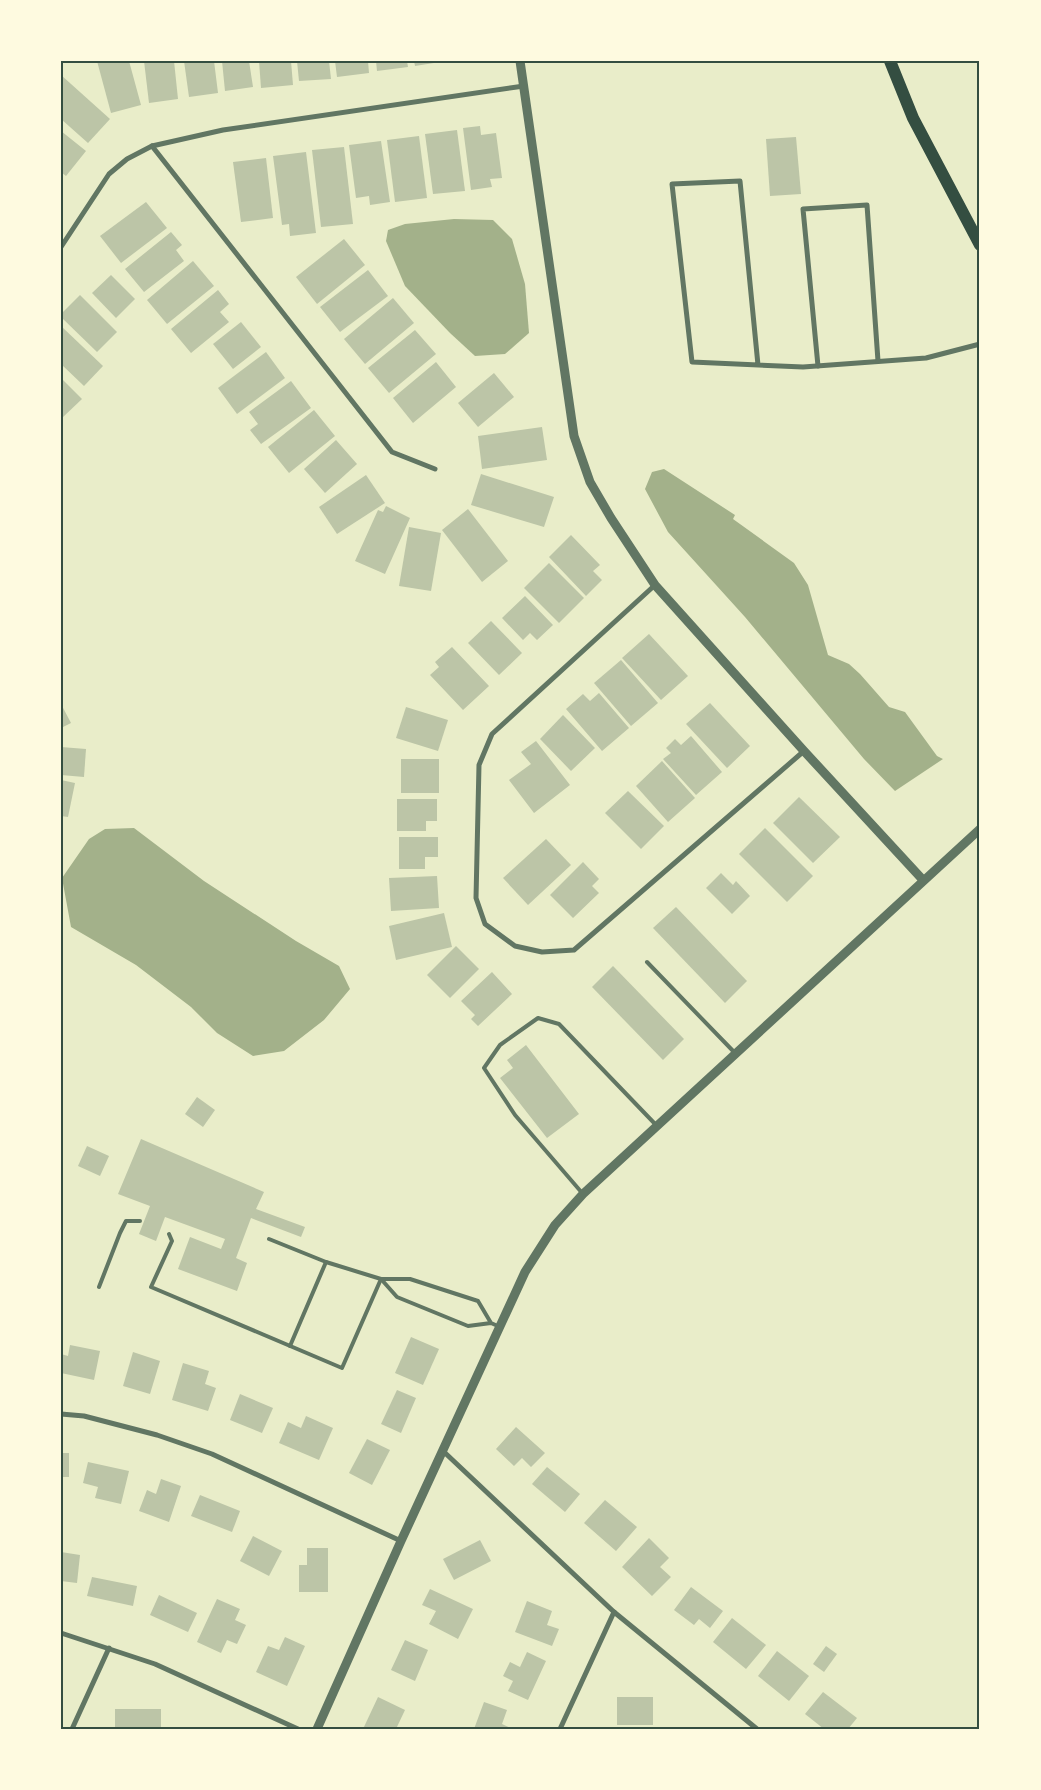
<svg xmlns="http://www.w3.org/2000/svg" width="1041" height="1790" viewBox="0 0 1041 1790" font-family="'Noto Sans',sans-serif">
	<rect width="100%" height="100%" fill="#e9edc9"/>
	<!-- water -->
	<g fill="#a3b18a">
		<polygon points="454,219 493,220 512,239 525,284 529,333 505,354 475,356 450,333 405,286 386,241 388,230 405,224"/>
		<polygon points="664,469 735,515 733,519 794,563 808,585 828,655 849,664 860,674 889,707 905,712 937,756 943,759 895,791 864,759 745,617 668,532 645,489 652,472"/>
		<polygon points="134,828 204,881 296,941 339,966 350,989 324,1020 284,1051 253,1056 217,1033 191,1007 136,965 71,927 62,878 89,839 105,829"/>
	</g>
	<!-- building -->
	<g fill="#bcc5a7">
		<polygon points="97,61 129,61 141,105 111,113"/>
		<polygon points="144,61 174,61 178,99 149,103"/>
		<polygon points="184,61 214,61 218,93 189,97"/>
		<polygon points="222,61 249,61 253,87 225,91"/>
		<polygon points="259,61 291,61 293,85 261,88"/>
		<polygon points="297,61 329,61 331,79 299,81"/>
		<polygon points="335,61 368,61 369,73 337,77"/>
		<polygon points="376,61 407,61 408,67 377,71"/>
		<polygon points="414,61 440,61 440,62 415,66"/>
		<polygon points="61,75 110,119 88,143 61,119"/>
		<polygon points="480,126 481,135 496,133 502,178 490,179 492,187 471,190 463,128"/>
		<polygon points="457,130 465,191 433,194 425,134"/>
		<polygon points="61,131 86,151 66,176 61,172"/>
		<polygon points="419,136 427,198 395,202 387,140"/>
		<polygon points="796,137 801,194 770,196 766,139"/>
		<polygon points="381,141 390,202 370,205 369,196 356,198 349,145"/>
		<polygon points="344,147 353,224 321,227 312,150"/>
		<polygon points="306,152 316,233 290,236 289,224 282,225 273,156"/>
		<polygon points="266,158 273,218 241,222 233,162"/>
		<polygon points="146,202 167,228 121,263 100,236"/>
		<polygon points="171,232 182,245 176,250 184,261 144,292 125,269"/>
		<polygon points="344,239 365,265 317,304 296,277"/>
		<polygon points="193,261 214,286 167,324 147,300"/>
		<polygon points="368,270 388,296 340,332 320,307"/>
		<polygon points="111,275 135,299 116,318 92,293"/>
		<polygon points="218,290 229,304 220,312 229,322 191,353 171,329"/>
		<polygon points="80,295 117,332 97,352 61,317 61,314"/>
		<polygon points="393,298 414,323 365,364 344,339"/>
		<polygon points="241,322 261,347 233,369 213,344"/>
		<polygon points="61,326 103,366 84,386 61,364"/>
		<polygon points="415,330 436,354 389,393 368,368"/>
		<polygon points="266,352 285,378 237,414 218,388"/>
		<polygon points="436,362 456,387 413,423 393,398"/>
		<polygon points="494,373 514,397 478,427 458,403"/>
		<polygon points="61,378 82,399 62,418 61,416"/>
		<polygon points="291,381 311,408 261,444 250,430 258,424 249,412"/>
		<polygon points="314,410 335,436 289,473 268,447"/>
		<polygon points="542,427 547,460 482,469 478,436"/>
		<polygon points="336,440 357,464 325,493 304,469"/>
		<polygon points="481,474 554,497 544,527 471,505"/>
		<polygon points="366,475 385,503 337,534 319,507"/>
		<polygon points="386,506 410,518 385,574 355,561 378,510 383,512"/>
		<polygon points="468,509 508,561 482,582 442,530"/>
		<polygon points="409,527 441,533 431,591 399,586"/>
		<polygon points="571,535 600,565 593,571 602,580 586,596 549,557"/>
		<polygon points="549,563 584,598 559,623 524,588"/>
		<polygon points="525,596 553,625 537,640 530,633 523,640 502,618"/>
		<polygon points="491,621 522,653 499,675 468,643"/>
		<polygon points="649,634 688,676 661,700 622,658"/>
		<polygon points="452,647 489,686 463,710 430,675 439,667 435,662"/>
		<polygon points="621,660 658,703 631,726 594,683"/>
		<polygon points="599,693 629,728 602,751 566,709 583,694 590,701"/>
		<polygon points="710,703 750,746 727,768 686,724"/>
		<polygon points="61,704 71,723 61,728"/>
		<polygon points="406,707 448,720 438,751 396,738"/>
		<polygon points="563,715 595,748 571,771 540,739"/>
		<polygon points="691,736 722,772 696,795 663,759 671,753 666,748 675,739 681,745"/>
		<polygon points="536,741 570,785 534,813 509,780 531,764 521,752"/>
		<polygon points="61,747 86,749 84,777 61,775"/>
		<rect x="401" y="759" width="38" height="34"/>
		<polygon points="662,761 695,798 668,822 636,786"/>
		<polygon points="61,780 75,783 68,817 61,816"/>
		<polygon points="628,791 664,826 641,849 605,813"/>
		<polygon points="799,797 840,837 813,863 773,823"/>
		<polygon points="397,799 437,799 437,821 426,821 426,831 397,831"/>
		<polygon points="765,828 813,876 787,902 739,854"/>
		<polygon points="399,837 438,837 438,857 425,857 425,869 399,869"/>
		<polygon points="546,839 571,865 528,905 503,878"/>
		<polygon points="583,862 599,879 592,886 599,893 573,918 550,895"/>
		<polygon points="721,873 733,885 736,881 750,896 732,914 706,888"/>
		<polygon points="437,876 439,908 391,911 389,878"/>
		<polygon points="676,907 747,981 725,1003 653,928"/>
		<polygon points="444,913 452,947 396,960 389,926"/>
		<polygon points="456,946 479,969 450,998 427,975"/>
		<polygon points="613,966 684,1039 663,1060 592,987"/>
		<polygon points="492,972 512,994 478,1026 471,1019 475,1015 461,1001"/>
		<polygon points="526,1045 579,1114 547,1138 500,1078 513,1068 507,1060"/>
		<polygon points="197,1097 215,1110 203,1127 185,1114"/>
		<polygon points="141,1139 264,1192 256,1209 305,1227 301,1237 251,1218 236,1258 247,1263 237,1291 178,1269 190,1237 221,1249 225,1239 165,1217 156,1241 139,1234 150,1206 118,1194"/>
		<polygon points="87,1146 109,1156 100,1176 78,1166"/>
		<polygon points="411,1337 439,1349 423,1385 395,1373"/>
		<polygon points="70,1345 100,1351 94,1380 61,1373 61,1354 68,1356"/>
		<polygon points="133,1352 160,1361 150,1394 123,1386"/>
		<polygon points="183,1363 209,1371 205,1384 216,1388 208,1411 172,1400"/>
		<polygon points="397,1390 416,1398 401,1433 381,1424"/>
		<polygon points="240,1394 273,1408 262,1433 230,1420"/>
		<polygon points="306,1416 333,1428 319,1460 279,1443 288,1422 301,1428"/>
		<polygon points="516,1427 545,1453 531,1467 522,1458 514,1466 496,1449"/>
		<polygon points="367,1439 390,1450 372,1485 349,1473"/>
		<rect x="61" y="1453" width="8" height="24"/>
		<polygon points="88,1462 129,1471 121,1504 95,1498 98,1487 83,1483"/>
		<polygon points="547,1467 580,1494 565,1512 532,1484"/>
		<polygon points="161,1479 181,1486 169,1522 139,1511 147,1490 156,1494"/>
		<polygon points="200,1495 240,1511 232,1532 191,1516"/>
		<polygon points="605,1500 637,1527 616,1551 584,1523"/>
		<polygon points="253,1536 282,1551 269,1576 240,1561"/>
		<polygon points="649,1538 669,1558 660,1567 671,1577 652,1596 622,1567"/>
		<polygon points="480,1540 491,1561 454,1580 443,1559"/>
		<polygon points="307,1548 328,1548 328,1592 299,1592 299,1565 307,1565"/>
		<polygon points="61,1552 80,1555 77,1583 61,1581"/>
		<polygon points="92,1577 137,1586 133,1606 87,1596"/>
		<polygon points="691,1587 723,1611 710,1628 699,1619 694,1625 674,1610"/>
		<polygon points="430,1589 473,1609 458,1639 429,1624 436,1611 422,1605"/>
		<polygon points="159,1595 197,1613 188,1632 150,1615"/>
		<polygon points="217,1599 240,1609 235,1620 246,1625 237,1644 227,1640 221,1653 197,1642"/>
		<polygon points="527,1601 552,1611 547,1625 559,1629 552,1646 515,1632"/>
		<polygon points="732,1618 766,1645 746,1669 713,1642"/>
		<polygon points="285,1637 305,1646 287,1686 256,1672 268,1646 279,1650"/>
		<polygon points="405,1640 428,1650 415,1681 391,1670"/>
		<polygon points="826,1646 837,1654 824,1672 813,1664"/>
		<polygon points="777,1651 809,1676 789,1701 758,1676"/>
		<polygon points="527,1652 546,1661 528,1700 508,1691 513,1681 503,1676 510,1662 520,1667"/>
		<polygon points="823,1692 857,1718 848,1729 824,1729 805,1714"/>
		<polygon points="378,1697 405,1710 396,1729 363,1729"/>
		<rect x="617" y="1697" width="36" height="28"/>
		<polygon points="484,1702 507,1710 502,1724 513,1729 474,1729"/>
		<rect x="115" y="1709" width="46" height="20"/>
	</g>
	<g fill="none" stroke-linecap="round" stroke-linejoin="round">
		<!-- service -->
		<g stroke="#617663" stroke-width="4">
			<polyline points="647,962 735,1053"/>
			<polyline points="583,1194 515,1115 484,1068 500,1045 538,1018 559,1024 657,1126"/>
			<polyline points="169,1234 172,1241 151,1287 342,1368 381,1279 326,1262 269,1239"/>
			<polyline points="99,1287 120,1233 126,1221 140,1221"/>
			<polyline points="491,1323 478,1301 410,1279 381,1279 397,1297 468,1326 491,1323 500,1327"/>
			<polyline points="290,1346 326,1262"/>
		</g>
		<!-- minor -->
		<g stroke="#617663" stroke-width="5">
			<polyline points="152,146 392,452 435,469"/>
			<polyline points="61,247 109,174 127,159 152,146 223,130 524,86"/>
			<polyline points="758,365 740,181 672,184 692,362 803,367 926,358 980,344"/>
			<polyline points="818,366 803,209 867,205 878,361"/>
			<polyline points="655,585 492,734 479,765 476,898 485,924 515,946 542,952 574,950 804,751"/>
			<polyline points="61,1414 84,1416 157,1435 212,1454 401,1541"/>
			<polyline points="443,1451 614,1612 757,1729"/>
			<polyline points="61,1633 155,1664 298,1729"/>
			<polyline points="72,1729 109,1648"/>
			<polyline points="560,1729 614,1612"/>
		</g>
		<!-- tertiary -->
		<g stroke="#617663" stroke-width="9">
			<polyline points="520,61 574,436 590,482 611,518 655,585 804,751 923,880"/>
			<polyline points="317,1729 401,1541 525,1272 555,1225 583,1194 980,829"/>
		</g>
		<!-- primary -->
		<polyline stroke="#344e41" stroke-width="12" points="890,61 913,118 980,245"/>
	</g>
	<!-- border -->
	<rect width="1041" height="1790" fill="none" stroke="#fefae0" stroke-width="125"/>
	<rect x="62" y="62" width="916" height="1666" fill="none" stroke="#344e41" stroke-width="2"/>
</svg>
